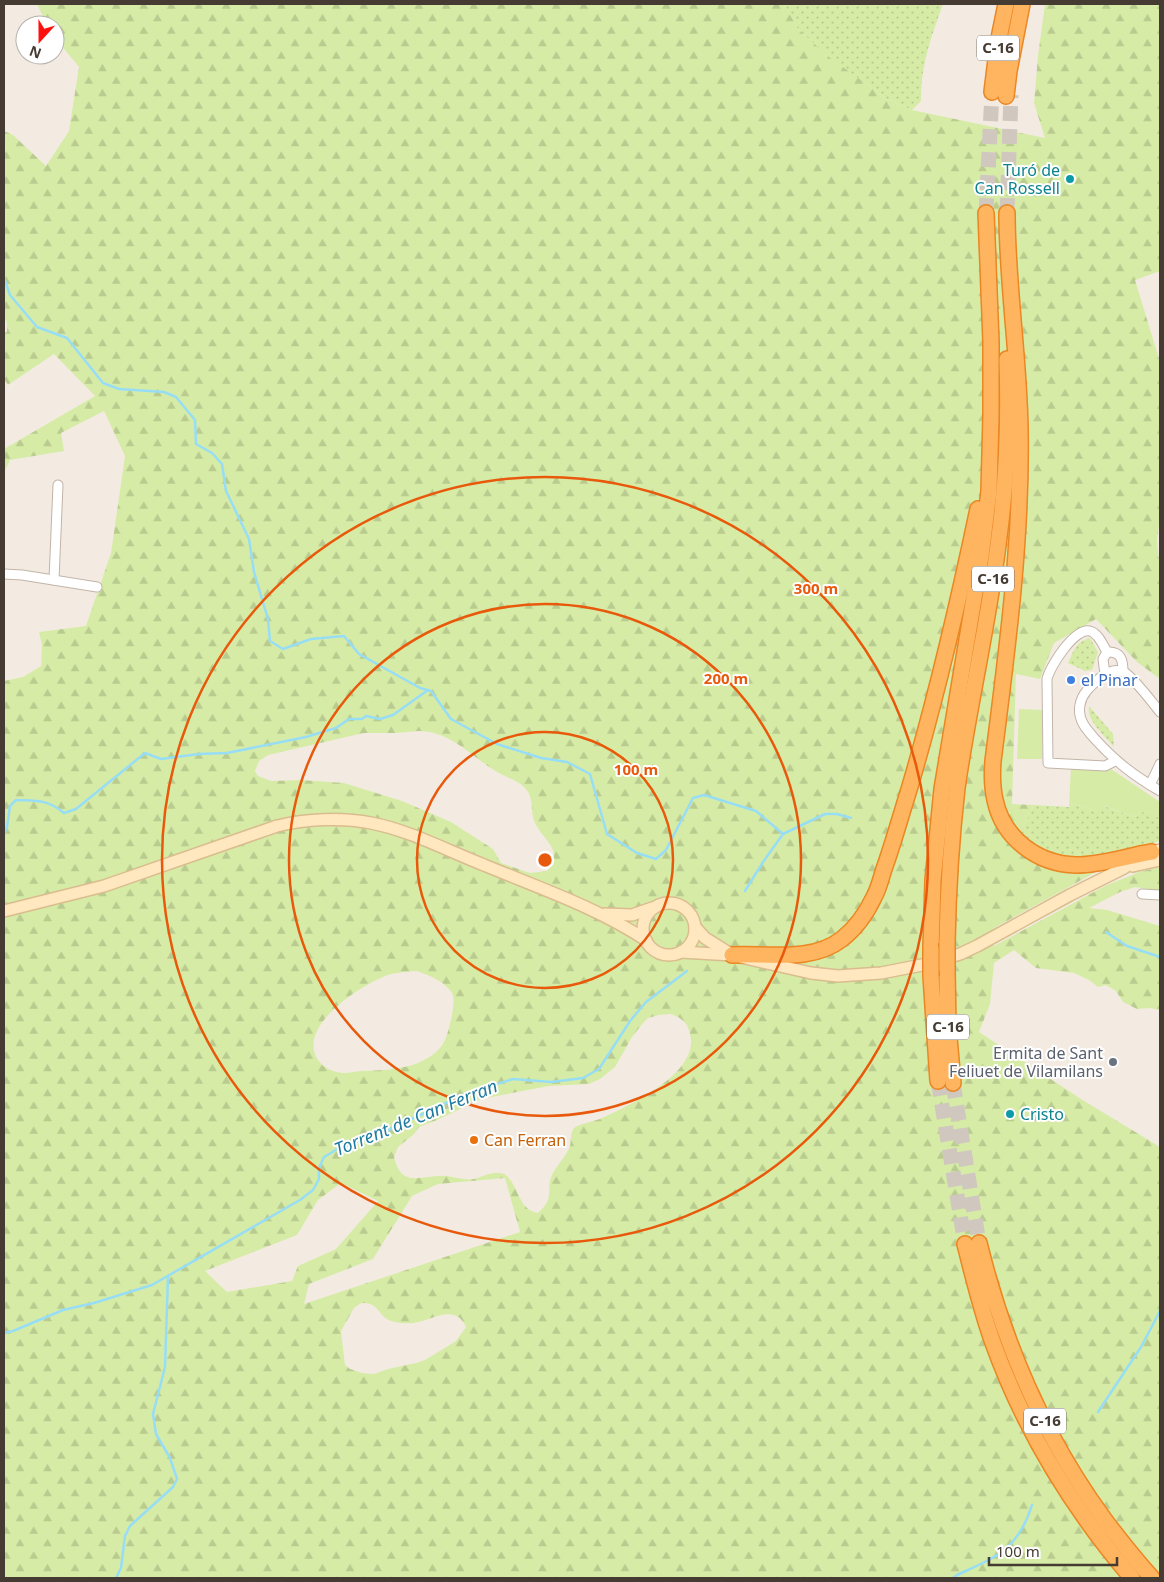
<svg xmlns="http://www.w3.org/2000/svg" width="1164" height="1582" viewBox="0 0 1164 1582" font-family="'Noto Sans',sans-serif">
	<defs>
		<pattern id="grass-dots" width="8" height="8" patternUnits="userSpaceOnUse" patternTransform="scale(1.25)"><rect width="8" height="8" fill="#d6eca6"/><path d="M2 2h.1M6 6h.1" fill="none" stroke="#b9cb8f" stroke-width="1.8" stroke-linecap="round"/></pattern>
		<pattern id="forest-firs" width="22" height="20" patternUnits="userSpaceOnUse" patternTransform="scale(1.25)"><rect width="22" height="20" fill="#d6eca6"/><path d="M5 1l3.5 6h-7zM16 11l3.5 6h-7z" fill="#b9cb8f"/></pattern>
	</defs>
	<rect width="100%" height="100%" fill="#f3ebe2"/>
	<!-- grass -->
	<g fill="url(#grass-dots)">
		<path d="M 784,4 L 943,4 C 931,38 921,64 921,101 L 912,110 L 887,99 L 828,57 L 798,29 Z"/>
		<path d="M 1090,638 L 1098,652 L 1092,670 L 1085,671 L 1068,663 C 1074,651 1075,642 1090,638 Z"/>
		<path d="M 1089,706 L 1113,734 L 1114,747 C 1105,736 1086,721 1089,706 Z"/>
		<path d="M 1075,804 L 1097,812 L 1104,806 L 1135,817 L 1144,811 L 1160,818 L 1160,841 C 1124,851 1083,868 1045,853 C 1036,849 1027,841 1019,835 L 1034,805 L 1069,807 Z"/>
	</g>
	<!-- forest -->
	<path fill="url(#forest-firs)" fill-rule="evenodd" d="M 37,4 L 784,4 L 798,29 L 829,57 L 887,99 L 912,110 L 1045,138 L 1034,103 L 1038,56 L 1045,4 L 1160,4 L 1160,271 L 1135,280 L 1160,362 L 1160,517 L 1157,540 L 1160,572 L 1160,679 L 1137,662 L 1096,619 L 1054,643 L 1040,679 L 1016,674 L 1012,804 L 1034,805 L 1019,835 L 988,787 L 1022,849 L 1105,867 L 994,928 L 994,946 L 1105,886 L 1139,872 L 1160,867 L 1160,891 L 1135,887 L 1120,892 L 1089,908 L 1107,910 L 1160,926 L 1160,1010 L 1150,1008 L 1137,1009 L 1123,1002 L 1116,991 L 1106,985 L 1098,987 L 1089,980 L 1074,973 L 1036,968 L 1014,950 L 994,963 L 990,1004 L 979,1032 L 1081,1099 L 1160,1147 L 1160,1578 L 4,1578 L 4,681 L 23,677 L 41,666 L 42,645 L 39,632 L 86,626 L 111,553 L 125,456 L 104,411 L 61,433 L 64,451 L 10,460 L 4,472 L 4,449 L 95,396 L 54,354 L 8,385 L 4,379 L 4,333 L 7,332 L 7,324 L 4,315 L 4,131 L 13,135 L 46,166 L 69,131 L 79,67 L 55,38 L 55,25 L 47,25 ZM 419,731 C 453,732 472,758 499,773 C 509,779 521,781 528,792 C 534,802 530,815 536,825 C 545,842 564,850 547,871 L 530,873 L 501,863 L 493,849 L 451,822 L 402,801 L 344,783 L 301,780 L 271,781 L 258,776 L 255,771 L 259,761 L 268,755 L 364,733 L 396,733 ZM 417,971 C 430,976 444,981 452,993 C 457,1001 448,1036 443,1044 C 439,1050 432,1056 426,1059 C 406,1070 385,1070 363,1071 C 357,1071 350,1073 344,1073 C 335,1073 323,1068 318,1060 C 296,1027 359,987 383,977 C 394,972 406,972 417,971 ZM 671,1014 C 684,1019 689,1024 691,1039 C 694,1076 628,1106 600,1119 C 594,1121 578,1125 575,1127 C 570,1131 571,1141 570,1146 C 566,1157 557,1164 552,1175 C 545,1191 556,1197 538,1213 C 535,1212 530,1211 527,1208 C 518,1200 514,1179 504,1174 C 493,1170 483,1177 474,1179 C 465,1181 456,1177 447,1176 C 424,1173 402,1191 394,1157 L 398,1147 L 413,1135 L 419,1127 L 437,1120 L 481,1099 L 549,1086 L 589,1084 L 600,1079 L 615,1067 L 632,1037 L 643,1023 L 648,1018 L 659,1015 ZM 505,1178 L 520,1232 L 304,1304 L 309,1284 L 373,1259 L 412,1196 L 438,1184 ZM 341,1183 L 378,1201 L 336,1249 L 298,1266 L 292,1281 L 227,1292 L 205,1271 L 297,1235 L 318,1200 ZM 361,1303 C 375,1303 375,1307 383,1316 C 389,1323 405,1324 413,1323 C 431,1321 455,1302 466,1327 L 456,1341 L 425,1360 L 416,1363 L 388,1369 L 374,1374 L 362,1373 L 350,1369 L 345,1365 L 341,1331 L 354,1308 Z"/>
	<!-- park -->
	<g fill="#d6eca6">
		<polygon points="1019,709 1043,710 1042,759 1017,759"/>
		<polygon points="1071,767 1111,769 1160,802 1160,818 1144,811 1135,817 1105,806 1097,812 1075,804 1069,807"/>
	</g>
	<g fill="none" stroke-linecap="round" stroke-linejoin="round">
		<!-- stream -->
		<g stroke="#97ddf6" stroke-width="2.5">
			<polyline points="4,278 10,295 37,327 67,338 103,383 119,389 164,392 176,397 195,420 196,444 212,453 222,464 226,491 249,539 254,572 268,619 270,641 283,649 311,639 344,636 359,654 420,688 431,691 451,719 497,744 541,758 567,762 590,774 607,834 637,853 656,859 666,850 693,798 704,795 756,811 783,834 825,814 837,814 851,818"/>
			<path d="M 4,834 L 7,827 L 10,806 L 16,800 C 35,801 48,799 64,813 L 76,809 L 145,753 L 161,759 L 199,754 L 227,753 L 306,737 L 336,728 L 349,719 L 362,719 L 366,716 L 380,719 L 393,715 L 428,690"/>
			<polyline points="745,891 763,862 783,834"/>
			<polyline points="1106,932 1127,946 1160,957"/>
			<polyline points="4,1333 13,1331 63,1310 94,1303 152,1285 300,1200 313,1190 319,1179 319,1168 324,1157 344,1145 369,1139 465,1094 513,1079 551,1082 583,1078 599,1069 630,1021 646,1002 687,971"/>
			<polyline points="1098,1412 1141,1347 1160,1311"/>
			<polyline points="116,1578 121,1568 125,1536 130,1526 173,1487 177,1479 170,1458 156,1434 153,1414 165,1367 168,1276"/>
			<path d="M 953,1578 L 957,1575 C 996,1557 1018,1550 1032,1505"/>
		</g>
		<!-- highway-tunnel -->
		<g stroke="#d0c8bf" stroke-width="15" stroke-dasharray="15 8" stroke-linecap="butt">
			<polyline points="986,213 992,92"/>
			<polyline points="1007,213 1011,95"/>
			<polyline points="938,1081 965,1244"/>
			<polyline points="953,1083 979,1243"/>
		</g>
		<!-- street casing -->
		<g stroke="#c2b4a7" stroke-width="11">
			<g id="street">
				<polyline points="4,574 22,575 97,587"/>
				<polyline points="54,580 58,485"/>
				<path d="M 1107,652 C 1103,645 1098,633 1090,631 C 1075,627 1050,666 1047,679 L 1048,763 L 1105,766 L 1115,761"/>
				<path d="M 1107,652 C 1121,651 1123,660 1123,672"/>
				<polyline points="1105,674 1103,659 1107,652"/>
				<path d="M 1160,712 C 1152,702 1134,678 1124,672 C 1115,668 1107,672 1100,678 C 1091,686 1082,693 1080,705 C 1077,719 1086,729 1095,739 C 1116,762 1133,775 1160,791"/>
				<polyline points="1150,785 1160,764"/>
				<polyline points="1142,894 1160,895"/>
			</g>
		</g>
		<!-- secondary casing -->
		<g stroke="#dabc8f" stroke-width="14">
			<g id="secondary">
				<polyline points="1133,866 1160,860"/>
				<circle cx="669" cy="929" r="26"/>
				<path d="M 4,911 L 104,886 L 277,826 C 306,819 341,817 371,823 C 409,830 448,851 484,865 C 539,888 596,907 646,940"/>
				<polyline points="605,914 632,915 652,908"/>
				<polyline points="695,927 705,938 729,953"/>
				<polyline points="681,952 732,955 811,973 838,976 881,973 922,965 960,954 977,946 1070,895 1124,868 1139,858 1160,850"/>
			</g>
		</g>
		<!-- highway casing -->
		<g stroke="#eb8623" stroke-width="18">
			<g id="highway">
				<polyline points="992,92 998,43 1006,4"/>
				<polyline points="1006,96 1009,71 1022,4"/>
				<path d="M 1007,213 C 1007,285 1019,357 1020,429 C 1022,540 1007,651 993,761 C 992,774 992,787 995,800 C 1003,838 1037,864 1076,865 C 1102,865 1127,856 1152,852"/>
				<path d="M 947,943 C 948,891 951,840 957,788 C 969,704 989,621 999,537 C 1007,478 1009,419 1007,359"/>
				<polyline points="931,948 933,880 942,789 981,556 989,491 991,415 991,342 986,213"/>
				<path d="M 732,955 C 768,953 811,963 842,939 C 856,928 867,912 874,897 C 879,888 881,878 884,869 C 893,844 900,818 908,793 C 936,699 958,604 978,509"/>
				<polyline points="947,970 948,1026 953,1083"/>
				<polyline points="931,976 938,1081"/>
				<path d="M 979,1243 C 1003,1341 1044,1437 1104,1519 C 1119,1539 1135,1559 1152,1578"/>
				<path d="M 965,1244 C 973,1276 981,1309 992,1340 C 1023,1427 1072,1508 1132,1578"/>
			</g>
		</g>
		<!-- street -->
		<use href="#street" stroke="#fff" stroke-width="9"/>
		<!-- secondary -->
		<use href="#secondary" stroke="#ffe7bf" stroke-width="11"/>
		<!-- highway -->
		<use href="#highway" stroke="#ffb460" stroke-width="15"/>
		<!-- highway-bridge casing -->
		<g stroke="#eb8623" stroke-width="18" stroke-linecap="butt">
			<g id="highway-bridge">
				<polyline points="947,943 947,970"/>
				<polyline points="931,976 931,948"/>
			</g>
		</g>
		<!-- highway-bridge -->
		<use href="#highway-bridge" stroke="#ffb460" stroke-width="15"/>
	</g>
	<!-- distance rings -->
	<g fill="none" stroke="#e8590c" stroke-width="2.5">
		<circle cx="545" cy="860" r="128"/>
		<circle cx="545" cy="860" r="256"/>
		<circle cx="545" cy="860" r="383"/>
	</g>
	<!-- markers -->
	<g fill="#0f9aa8" stroke="#fff" stroke-width="2">
		<circle cx="1070" cy="179" r="5"/>
		<circle cx="1010" cy="1114" r="5"/>
	</g>
	<circle fill="#3f7fe0" stroke="#fff" stroke-width="2" cx="1071" cy="680" r="5"/>
	<circle fill="#6b7280" stroke="#fff" stroke-width="2" cx="1113" cy="1062" r="5"/>
	<circle fill="#e8710a" stroke="#fff" stroke-width="2" cx="474" cy="1140" r="5"/>
	<g text-anchor="middle" stroke-width="4" stroke-linejoin="round" paint-order="stroke">
		<!-- shield labels -->
		<g fill="#fff" stroke="#7d7670" stroke-width="1">
			<rect x="977" y="35.5" width="42" height="25" rx="4"/>
			<rect x="972" y="566.5" width="42" height="25" rx="4"/>
			<rect x="927" y="1014.5" width="42" height="25" rx="4"/>
			<rect x="1024" y="1408.5" width="42" height="25" rx="4"/>
		</g>
		<g font-size="15" font-weight="bold" fill="#453b32">
			<text x="998" y="53">C-16</text>
			<text x="993" y="584">C-16</text>
			<text x="948" y="1032">C-16</text>
			<text x="1045" y="1426">C-16</text>
		</g>
		<!-- culture labels -->
		<g font-size="16" fill="#0d838f" stroke="#fff" text-anchor="end">
			<text x="1060" y="176">Turó de<tspan x="1060" dy="18">Can Rossell</tspan></text>
			<text x="1020" y="1120" text-anchor="start">Cristo</text>
		</g>
		<!-- shop labels -->
		<g font-size="16" fill="#366cbe" stroke="#fff" text-anchor="start">
			<text x="1081" y="686">el Pinar</text>
		</g>
		<!-- worship labels -->
		<g font-size="16" fill="#5b616d" stroke="#fff" text-anchor="end">
			<text x="1103" y="1059">Ermita de Sant<tspan x="1103" dy="18">Feliuet de Vilamilans</tspan></text>
		</g>
		<!-- food labels -->
		<g font-size="16" fill="#c56008" stroke="#fff" text-anchor="start">
			<text x="484" y="1146">Can Ferran</text>
		</g>
		<!-- water labels -->
		<g font-size="18" font-style="italic" fill="#1f7ba0" stroke="#fff">
			<text transform="translate(416 1118) rotate(-22)" y="6">Torrent de Can Ferran</text>
		</g>
	</g>
	<circle cx="545" cy="860" r="8" fill="#e8590c" stroke="#fff" stroke-width="2.5"/>
	<g font-size="15" text-anchor="middle" font-weight="bold" fill="#e8590c" stroke="#fff" stroke-width="4" stroke-linejoin="round" paint-order="stroke">
		<text x="816" y="594">300 m</text>
		<text x="726" y="684">200 m</text>
		<text x="636" y="775">100 m</text>
	</g>
	<!-- border -->
	<rect width="1164" height="1582" fill="none" stroke="#453b32" stroke-width="10"/>
	<!-- north arrow -->
	<g transform="translate(40 40) rotate(201)"><circle r="24" fill="#ffffff" stroke="#b5b1ad"/>
	<path d="M0-4L9 19L0 12L-9 19Z" fill="#ff100c"/>
	<text y="-8" font-size="14" font-weight="bold" text-anchor="middle" fill="#453b32">N</text>
	</g>
	<!-- scale -->
	<path d="M989 1557v8h128v-8" fill="none" stroke="#453b32" stroke-width="2.5"/>
	<text x="996" y="1557" font-size="15" fill="#453b32" stroke="#ffffff" stroke-width="4" paint-order="stroke">100 m</text>
</svg>
